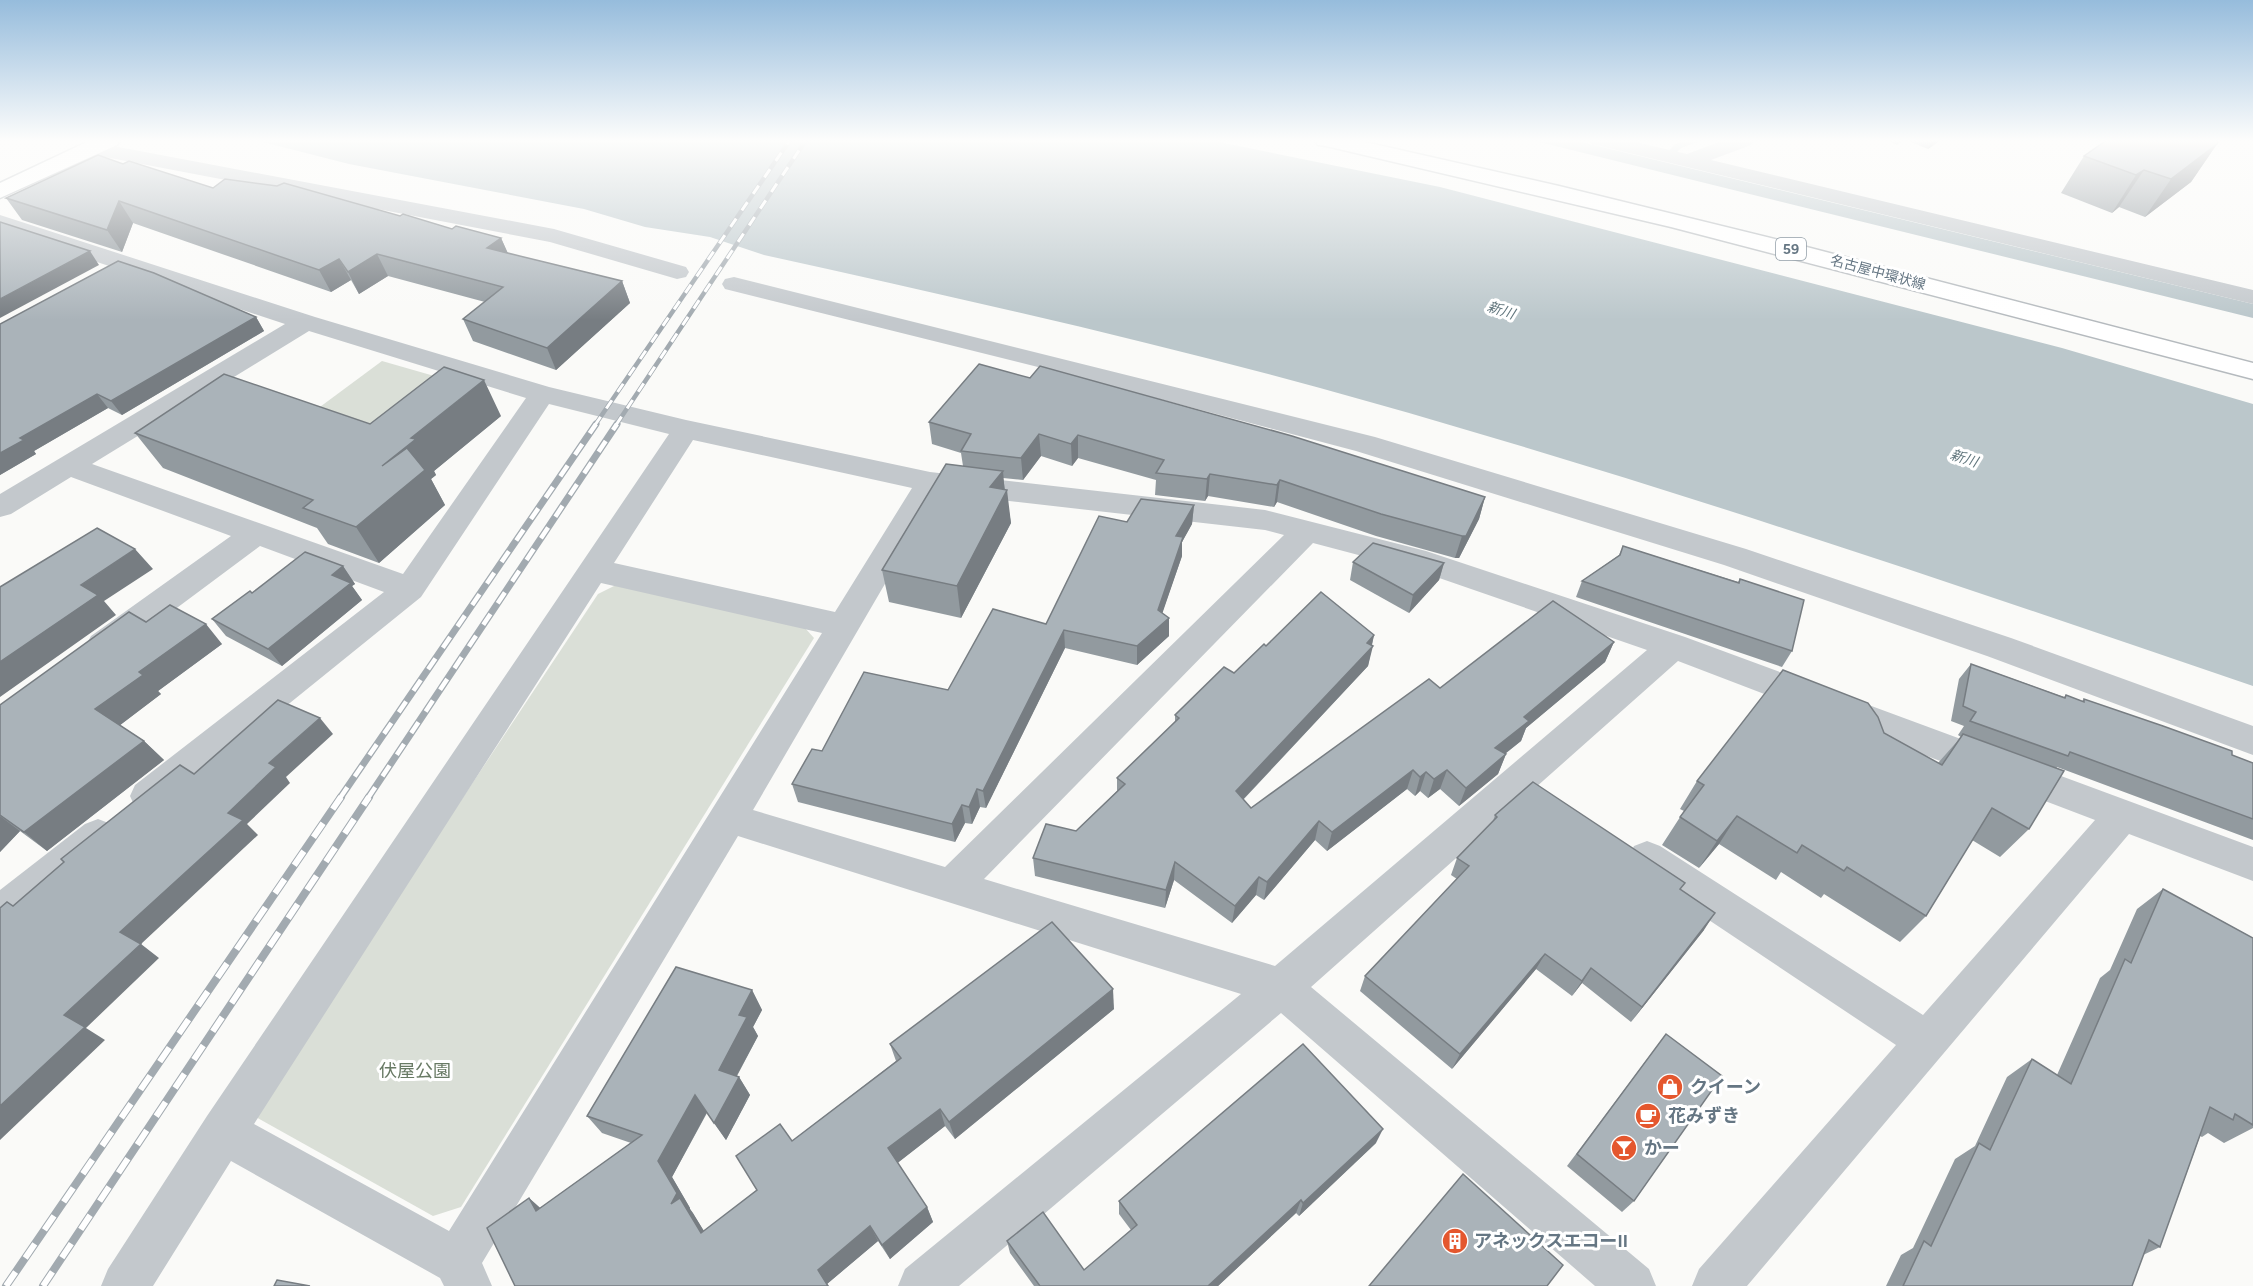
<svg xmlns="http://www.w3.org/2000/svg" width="2253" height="1286" viewBox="0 0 2253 1286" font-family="Figtree,'Noto Sans JP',sans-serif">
	<rect width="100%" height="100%" fill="#fafaf8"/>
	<!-- green -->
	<g fill="#dadfd7">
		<polygon points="382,361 469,386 390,450 301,421"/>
		<polygon points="616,585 805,628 814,638 461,1207 433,1216 252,1115 598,594"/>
	</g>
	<!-- water -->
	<g fill="#bbc7cb">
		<path d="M 255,140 L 1209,140 L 1440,187 L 2062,348 L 2253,404 L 2253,686 C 1960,586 1668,486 1370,402 C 1170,345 967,300 764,255 L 710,237 L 645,227 L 584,209 L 349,164 Z"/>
		<polygon points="1531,140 1573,140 2253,304 2253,318"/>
	</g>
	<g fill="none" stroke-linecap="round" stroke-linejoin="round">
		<!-- stream -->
		<polygon fill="#bbc7cb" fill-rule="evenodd" points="1689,140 1703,140 1681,148 1674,155 1667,153 1675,144"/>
		<!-- primary casing -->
		<g stroke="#b5babe" stroke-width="3">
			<g id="primary">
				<polygon points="91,140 120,140 117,145 0,198 0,183"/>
				<polygon points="1315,140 1356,140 1559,186 1799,245 2253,363 2253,379 1671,227 1326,146 1318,145"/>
			</g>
		</g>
		<!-- minor -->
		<g fill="#c3c8cc" fill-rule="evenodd">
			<polygon points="1589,140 1627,140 1687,154 1724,140 1754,140 1751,145 1711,160 2253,290 2253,304 1600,146 1592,145"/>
			<polygon points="92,142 554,229 686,267 689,272 686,277 677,279 550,242 84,153 81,148 84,143"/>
			<path d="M 0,215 L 315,317 L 549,387 L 686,420 L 930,472 L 1265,510 L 1426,551 L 1685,637 L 2253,847 L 2253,881 L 2129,834 L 1747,1286 L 1692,1286 L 1699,1269 L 1896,1045 L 1634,870 L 1628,858 L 1634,846 L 1647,841 L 1660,846 L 1923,1015 L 2095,820 L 1678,661 L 1311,987 L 1649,1269 L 1656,1286 L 1595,1286 L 1281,1013 L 959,1286 L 898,1286 L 905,1269 L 1241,994 L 738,836 L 482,1263 L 492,1286 L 444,1286 L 440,1278 L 231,1161 L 153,1286 L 101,1286 L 108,1269 L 207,1116 L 669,434 L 549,404 L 421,597 L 161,807 L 148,811 L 135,807 L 130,796 L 135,785 L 384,592 L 260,546 L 115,654 L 103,657 L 91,654 L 86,645 L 91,636 L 231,536 L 71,477 L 11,514 L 0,517 L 0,494 L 285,324 L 0,230 ZM 309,331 L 526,398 L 403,574 L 92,464 ZM 693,440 L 912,488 L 835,612 L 614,563 ZM 938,493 L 1265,530 L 1284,535 L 945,867 L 753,810 ZM 1313,543 L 1419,571 L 1647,650 L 1275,966 L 984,879 ZM 601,583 L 822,633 L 449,1231 L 254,1124 Z"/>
			<polygon points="734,277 1375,437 1746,549 2011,638 2253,726 2253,755 1987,656 1724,565 1356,451 1046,369 725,289 722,284 725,279"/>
			<polygon points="98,819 111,824 117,835 111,846 14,925 0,931 0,890 85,824"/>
		</g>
		<!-- primary -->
		<use href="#primary" fill="#fff" fill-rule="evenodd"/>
		<!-- rail-far2 casing -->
		<g stroke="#a2aab0" stroke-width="4.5">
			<g id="rail-far2">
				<polyline points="595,425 790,140"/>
				<polyline points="616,425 806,140"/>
			</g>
		</g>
		<!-- rail-far1 casing -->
		<g stroke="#a2aab0" stroke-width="7">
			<g id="rail-far1">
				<polyline points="340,798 596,424"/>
				<polyline points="368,798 617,424"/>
			</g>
		</g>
		<!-- rail casing -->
		<g stroke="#a2aab0" stroke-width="8">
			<g id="rail">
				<polyline points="6,1286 341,797"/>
				<polyline points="43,1286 369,797"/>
			</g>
		</g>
		<!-- rail-far2 -->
		<use href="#rail-far2" stroke="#fff" stroke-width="3" stroke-dasharray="10" stroke-linecap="butt"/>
		<!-- rail-far1 -->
		<use href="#rail-far1" stroke="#fff" stroke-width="4.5" stroke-dasharray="13" stroke-linecap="butt"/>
		<!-- rail -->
		<use href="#rail" stroke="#fff" stroke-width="6" stroke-dasharray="17" stroke-linecap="butt"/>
	</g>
	<!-- wall -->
	<g fill="#929a9f">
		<polygon points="1886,140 1904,140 1897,145"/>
		<polygon points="1906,140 1941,140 1928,149"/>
		<polygon points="2217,144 2191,182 2145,217 2119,207 2112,213 2061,193 2084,156"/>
		<polygon points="123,164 213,188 400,216 452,229 501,238 508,254 622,281 630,303 556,370 473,341 463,319 485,302 388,276 359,294 351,280 331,292 133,223 122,252 22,220 6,198"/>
		<polygon points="256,317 264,331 122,415 108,408 34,451 36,454 0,475 0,324"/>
		<polygon points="1030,378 1485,497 1479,519 1459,558 1455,558 1376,536 1277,502 1274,507 1208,496 1205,501 1155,495 1156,480 1078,458 1072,466 1041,456 1023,480 1003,478 1011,523 961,618 889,602 882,570 963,466 961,453 932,444 929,422"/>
		<polygon points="501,416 434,471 436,475 431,479 445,505 379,563 328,544 317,528 163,468 135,433 370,424"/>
		<polygon points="1194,505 1192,524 1182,542 1182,556 1162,613 1169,618 1169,636 1137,665 1065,648 986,808 980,807 972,824 965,823 955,842 798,802 792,784 822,751 948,690 1046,624 1127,522"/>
		<polygon points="1623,546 1738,582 1740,579 1792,651 1782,667 1576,597 1582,581 1619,555"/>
		<polygon points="1353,562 1444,563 1439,580 1409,613 1350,580"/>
		<polygon points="343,566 355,584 352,586 362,600 282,666 226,636 212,619 252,593"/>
		<polygon points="146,622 222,644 158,691 161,694 120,725 144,741 164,760 47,851 20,831 0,852 0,705"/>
		<polygon points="1374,635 1368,666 1243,800 1251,808 1440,688 1614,642 1605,662 1526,728 1521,741 1505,754 1506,754 1498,774 1459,806 1440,789 1428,798 1420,791 1415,796 1407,789 1327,851 1315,840 1264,900 1256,895 1232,923 1174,880 1165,908 1035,876 1033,858 1076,831 1117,791 1117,778 1175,722 1175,715 1234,673 1266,646"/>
		<polygon points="1971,664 2064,697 2066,695 2082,701 2084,699 2253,763 2253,840 2057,767 2029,829 2000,857 1972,840 1926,916 1900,942 1824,894 1821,898 1781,872 1776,880 1719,844 1699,868 1662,845 1684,811 1680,809 1697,781 1884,733 1938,763 1961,737 1958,735 1964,726 1951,721 1959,679"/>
		<polygon points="1495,815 1681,890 1704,930 1631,1022 1582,983 1572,996 1536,969 1452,1069 1360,991 1365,976 1457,879 1451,875 1457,858 1493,821"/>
		<polygon points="2163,889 2253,938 2253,1128 2224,1143 2208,1133 2202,1137 2200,1136 2160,1247 2143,1255 2132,1286 1886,1286 1901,1255 1913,1248 1955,1159 1975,1146 2007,1077 2032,1059 2057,1075 2100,978 2110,970 2137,909"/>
		<polygon points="752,990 762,1010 753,1027 758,1036 737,1076 739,1077 750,1095 726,1140 707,1113 672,1177 690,1208 690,1209 704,1231 757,1190 792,1141 896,1061 890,1044 1114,1009 955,1139 945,1126 897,1163 927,1207 933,1222 890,1259 878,1241 827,1284 829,1286 515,1286 529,1198 540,1208 631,1143 602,1133 587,1116"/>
		<polygon points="1666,1034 1634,1201 1622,1212 1567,1166"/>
		<polygon points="1376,1143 1299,1216 1296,1213 1218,1286 1034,1286 1010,1253 1007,1241 1084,1270 1131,1230 1119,1214 1119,1201"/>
	</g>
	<!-- shaded-wall -->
	<g fill="#777d82">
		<polygon points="1932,140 1941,140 1928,149"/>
		<polygon points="2217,144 2191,182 2145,217 2171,179"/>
		<polygon points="2144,170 2119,207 2112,213 2136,175"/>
		<polygon points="119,201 133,223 122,252 107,230"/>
		<polygon points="501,238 511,260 487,248"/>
		<polygon points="90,251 99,265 0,318 0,299"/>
		<polygon points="377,254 388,276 359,294 348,272"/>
		<polygon points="339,259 351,280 331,292 319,270"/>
		<polygon points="622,281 630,303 556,370 547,348"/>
		<polygon points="256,317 264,331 122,415 111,401"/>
		<polygon points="484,380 501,416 434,471 436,475 431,479 445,505 379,563 356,527 382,466 411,438"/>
		<polygon points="97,394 108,408 34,451 36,454 0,475 0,453 20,438"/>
		<polygon points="1039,434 1041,456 1023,480 1021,458"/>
		<polygon points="1078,435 1078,458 1072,466 1071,444"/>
		<polygon points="1003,471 1005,495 1007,490 1011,523 961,618 957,586 990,487"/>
		<polygon points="1210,474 1208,496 1205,501 1207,479"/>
		<polygon points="1280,480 1277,502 1274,507 1277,485"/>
		<polygon points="1485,497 1479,519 1459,558 1455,558 1462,536"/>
		<polygon points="1194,505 1192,524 1182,542 1182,556 1157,629 1169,618 1169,636 1137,665 1137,646 1158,610 1176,536"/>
		<polygon points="135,549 153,569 104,601 116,615 0,697 0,662 81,585"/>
		<polygon points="1444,563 1439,580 1409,613 1413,595"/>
		<polygon points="343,566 355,584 352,586 362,600 282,666 268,649 332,575"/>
		<polygon points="206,624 222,644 158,691 161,694 115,729 95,709 139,672"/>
		<polygon points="1064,630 1065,648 986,808 983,791"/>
		<polygon points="1374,635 1371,648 1373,646 1368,666 1233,810 1236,791"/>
		<polygon points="1614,642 1605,662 1526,728 1521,741 1488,767 1495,748 1524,717"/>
		<polygon points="320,718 333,734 286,777 290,783 247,824 258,835 141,944 159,958 86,1028 105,1040 0,1140 0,1106 64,1015 120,932 228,813 269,763"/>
		<polygon points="144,741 164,760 47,851 24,832"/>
		<polygon points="1506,754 1498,774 1459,806 1466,788"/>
		<polygon points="1413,770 1407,789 1327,851 1332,832"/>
		<polygon points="1447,770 1440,789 1428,798 1434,779"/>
		<polygon points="1426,772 1420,791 1415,796 1420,777"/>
		<polygon points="977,789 980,807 972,824 969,807"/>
		<polygon points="962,805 965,823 955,842 952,824"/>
		<polygon points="0,816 20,831 0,852"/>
		<polygon points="1737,816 1719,844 1699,868 1717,841"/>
		<polygon points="1319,821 1315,840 1264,900 1267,882"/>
		<polygon points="1175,862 1174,880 1165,908 1166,890"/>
		<polygon points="1259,877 1256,895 1232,923 1235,906"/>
		<polygon points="1715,913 1704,930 1631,1022 1642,1007"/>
		<polygon points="1545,954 1536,969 1452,1069 1460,1054"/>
		<polygon points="1591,968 1582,983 1572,996 1582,981"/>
		<polygon points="1113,989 1114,1009 955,1139 949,1122"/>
		<polygon points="752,990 762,1010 753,1027 758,1036 730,1088 719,1070 739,1015"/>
		<polygon points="739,1077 750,1095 726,1140 714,1123"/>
		<polygon points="695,1095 707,1112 672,1177 690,1208 690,1209 693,1213 714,1248 671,1204 658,1161"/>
		<polygon points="940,1109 945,1126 895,1165 888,1148"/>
		<polygon points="1383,1129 1376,1143 1299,1216 1303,1203"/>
		<polygon points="529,1198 547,1214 536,1211"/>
		<polygon points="1301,1200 1296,1213 1218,1286 1208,1286"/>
		<polygon points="927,1207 933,1222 890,1259 882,1245"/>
		<polygon points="870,1226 878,1241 827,1284 828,1286 818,1270"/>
	</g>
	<!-- building -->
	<g fill="#aab3b9" stroke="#777d82" stroke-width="1.5">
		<polygon points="2107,140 2219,140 2217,144 2171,179 2144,170 2136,175 2084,156"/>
		<polygon points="98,155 123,164 129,161 213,188 225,179 277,186 284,183 400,216 403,214 452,229 456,226 501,238 487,248 622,281 547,348 463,319 503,287 377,254 348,272 339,259 319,270 119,201 107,230 6,198"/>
		<polygon points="0,222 90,251 0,299"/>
		<polygon points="118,261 154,273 256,317 111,401 97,394 20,438 24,440 0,453 0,324"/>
		<polygon points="979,364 1030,378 1040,366 1292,436 1485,497 1466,536 1462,536 1381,514 1280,480 1277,485 1210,474 1207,479 1156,473 1164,460 1078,435 1071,444 1039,434 1021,458 961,451 971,434 929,422"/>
		<polygon points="444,367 484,380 411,438 416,439 382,466 407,448 425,470 356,527 303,508 313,500 135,433 224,374 370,424"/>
		<polygon points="946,464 1003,471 990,487 1007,490 957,586 882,570"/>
		<polygon points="1141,499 1194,505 1176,536 1183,537 1158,610 1169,618 1137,646 1064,630 983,791 977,789 969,807 962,805 952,824 792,784 812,749 822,751 864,672 948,690 993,609 1046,624 1099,516 1127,522"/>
		<polygon points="97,528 135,549 81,585 98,595 0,662 0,587"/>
		<polygon points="1373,543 1444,563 1413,595 1353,562"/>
		<polygon points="1623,546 1739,583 1740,579 1804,600 1792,651 1582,581 1620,555"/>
		<polygon points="305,552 343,566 332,575 351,583 268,649 212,619 250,591 252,593"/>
		<polygon points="1321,592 1374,635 1367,643 1373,646 1236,791 1251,808 1429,679 1440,688 1553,601 1614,642 1524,717 1529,721 1495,748 1506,754 1466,788 1447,770 1434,779 1426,772 1420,777 1413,770 1332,832 1319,821 1267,882 1259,877 1235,906 1175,862 1166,890 1033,858 1046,824 1076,831 1125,784 1117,778 1179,718 1175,715 1224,667 1234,673 1264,644 1266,646"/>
		<polygon points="170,605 206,624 139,672 143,675 95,709 144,741 24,832 0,815 0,705 129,612 146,622"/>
		<polygon points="1971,664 2065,698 2066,695 2084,702 2084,699 2163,726 2232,751 2232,755 2253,763 2253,819 2070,752 2068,756 1970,721 1976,712 1963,706"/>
		<polygon points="1783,670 1868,703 1878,717 1884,733 1942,765 1963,734 2064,771 2029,829 1992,808 1926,916 1847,867 1844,871 1802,845 1797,853 1737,816 1717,841 1680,817 1704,785 1697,781"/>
		<polygon points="278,700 320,718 269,763 276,767 228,813 243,820 120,932 141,944 64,1015 85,1027 0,1106 0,908 7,902 13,906 64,862 61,859 180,765 194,774"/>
		<polygon points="1533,782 1685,883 1680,889 1715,913 1642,1007 1591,968 1582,981 1545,954 1460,1054 1365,976 1469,866 1457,858 1497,817 1495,815"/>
		<polygon points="2163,889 2253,938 2253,1125 2235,1114 2233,1120 2210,1107 2160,1247 2149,1240 2132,1286 1903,1286 1924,1241 1931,1246 1979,1143 1990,1150 2032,1059 2071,1084 2125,959 2131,963"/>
		<polygon points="1052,922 1113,989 949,1122 940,1109 888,1148 927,1207 882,1245 870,1226 818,1270 828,1286 515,1286 487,1228 529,1198 536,1211 642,1135 587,1116 676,967 752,990 739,1015 747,1017 719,1070 739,1077 714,1123 695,1095 658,1161 677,1193 671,1204 680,1198 701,1233 757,1190 736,1156 780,1124 792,1141 901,1058 890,1044"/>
		<polygon points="1666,1034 1722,1076 1634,1201 1577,1154"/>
		<polygon points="1303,1044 1383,1129 1303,1203 1301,1200 1208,1286 1040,1286 1007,1241 1043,1212 1084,1270 1137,1225 1119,1201"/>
		<polygon points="1463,1174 1563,1265 1547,1286 1369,1286"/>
		<polygon points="277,1280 310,1286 274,1286"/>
	</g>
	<!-- sky -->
	<linearGradient id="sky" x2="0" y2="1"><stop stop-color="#96bcdc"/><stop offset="0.44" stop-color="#fdfdfc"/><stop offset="1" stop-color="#fdfdfc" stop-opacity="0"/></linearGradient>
	<rect width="2253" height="320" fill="url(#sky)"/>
	<!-- icons -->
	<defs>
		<g id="shop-disc" transform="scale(1.35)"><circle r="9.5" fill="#e4572e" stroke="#fff"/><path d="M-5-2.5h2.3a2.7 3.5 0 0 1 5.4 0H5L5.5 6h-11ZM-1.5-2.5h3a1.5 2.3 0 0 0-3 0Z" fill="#fff"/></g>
		<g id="cafe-disc" transform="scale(1.35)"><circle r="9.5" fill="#e4572e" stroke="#fff"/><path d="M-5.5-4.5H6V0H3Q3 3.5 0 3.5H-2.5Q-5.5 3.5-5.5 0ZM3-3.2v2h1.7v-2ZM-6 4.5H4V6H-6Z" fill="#fff"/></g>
		<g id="bar-disc" transform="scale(1.35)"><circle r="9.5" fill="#e4572e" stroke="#fff"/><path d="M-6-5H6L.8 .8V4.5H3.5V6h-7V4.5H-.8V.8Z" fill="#fff"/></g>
		<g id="building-disc" transform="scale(1.35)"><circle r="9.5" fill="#e4572e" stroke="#fff"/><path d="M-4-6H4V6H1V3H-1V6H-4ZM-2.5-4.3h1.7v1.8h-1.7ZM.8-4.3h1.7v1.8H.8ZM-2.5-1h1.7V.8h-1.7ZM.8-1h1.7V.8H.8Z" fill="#fff"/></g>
	</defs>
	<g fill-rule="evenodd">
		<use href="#shop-disc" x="1670" y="1087"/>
		<use href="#cafe-disc" x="1648" y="1116"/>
		<use href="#bar-disc" x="1624" y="1148"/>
		<use href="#building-disc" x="1455" y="1241"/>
	</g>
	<g text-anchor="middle" stroke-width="6" stroke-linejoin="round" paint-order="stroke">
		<!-- shield labels -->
		<rect fill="#fff" stroke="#939fa8" stroke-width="1.5" x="1776" y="238" width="30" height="22" rx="4.5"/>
		<g font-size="14" font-weight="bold" fill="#657683">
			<text x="1791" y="254">59</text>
		</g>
		<!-- far-street labels -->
		<g font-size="14" fill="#657683" stroke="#fff">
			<text transform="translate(1878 272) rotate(15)" y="5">名古屋中環状線</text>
		</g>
		<!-- far-water labels -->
		<g font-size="14" font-style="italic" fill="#60757c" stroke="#fff">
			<text transform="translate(1501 310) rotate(18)" y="5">新川</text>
			<text transform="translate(1964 458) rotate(18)" y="5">新川</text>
		</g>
		<!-- near-park labels -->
		<g font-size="18" fill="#687a64" stroke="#fff">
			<text x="415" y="1077">伏屋公園</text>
		</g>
		<!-- near-poi labels -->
		<g font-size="18" font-weight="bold" fill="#657683" stroke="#fff" text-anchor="start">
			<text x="1690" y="1093">クイーン</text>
			<text x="1668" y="1122">花みずき</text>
			<text x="1644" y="1154">かー</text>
			<text x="1474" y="1247">アネックスエコーII</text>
		</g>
	</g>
</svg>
